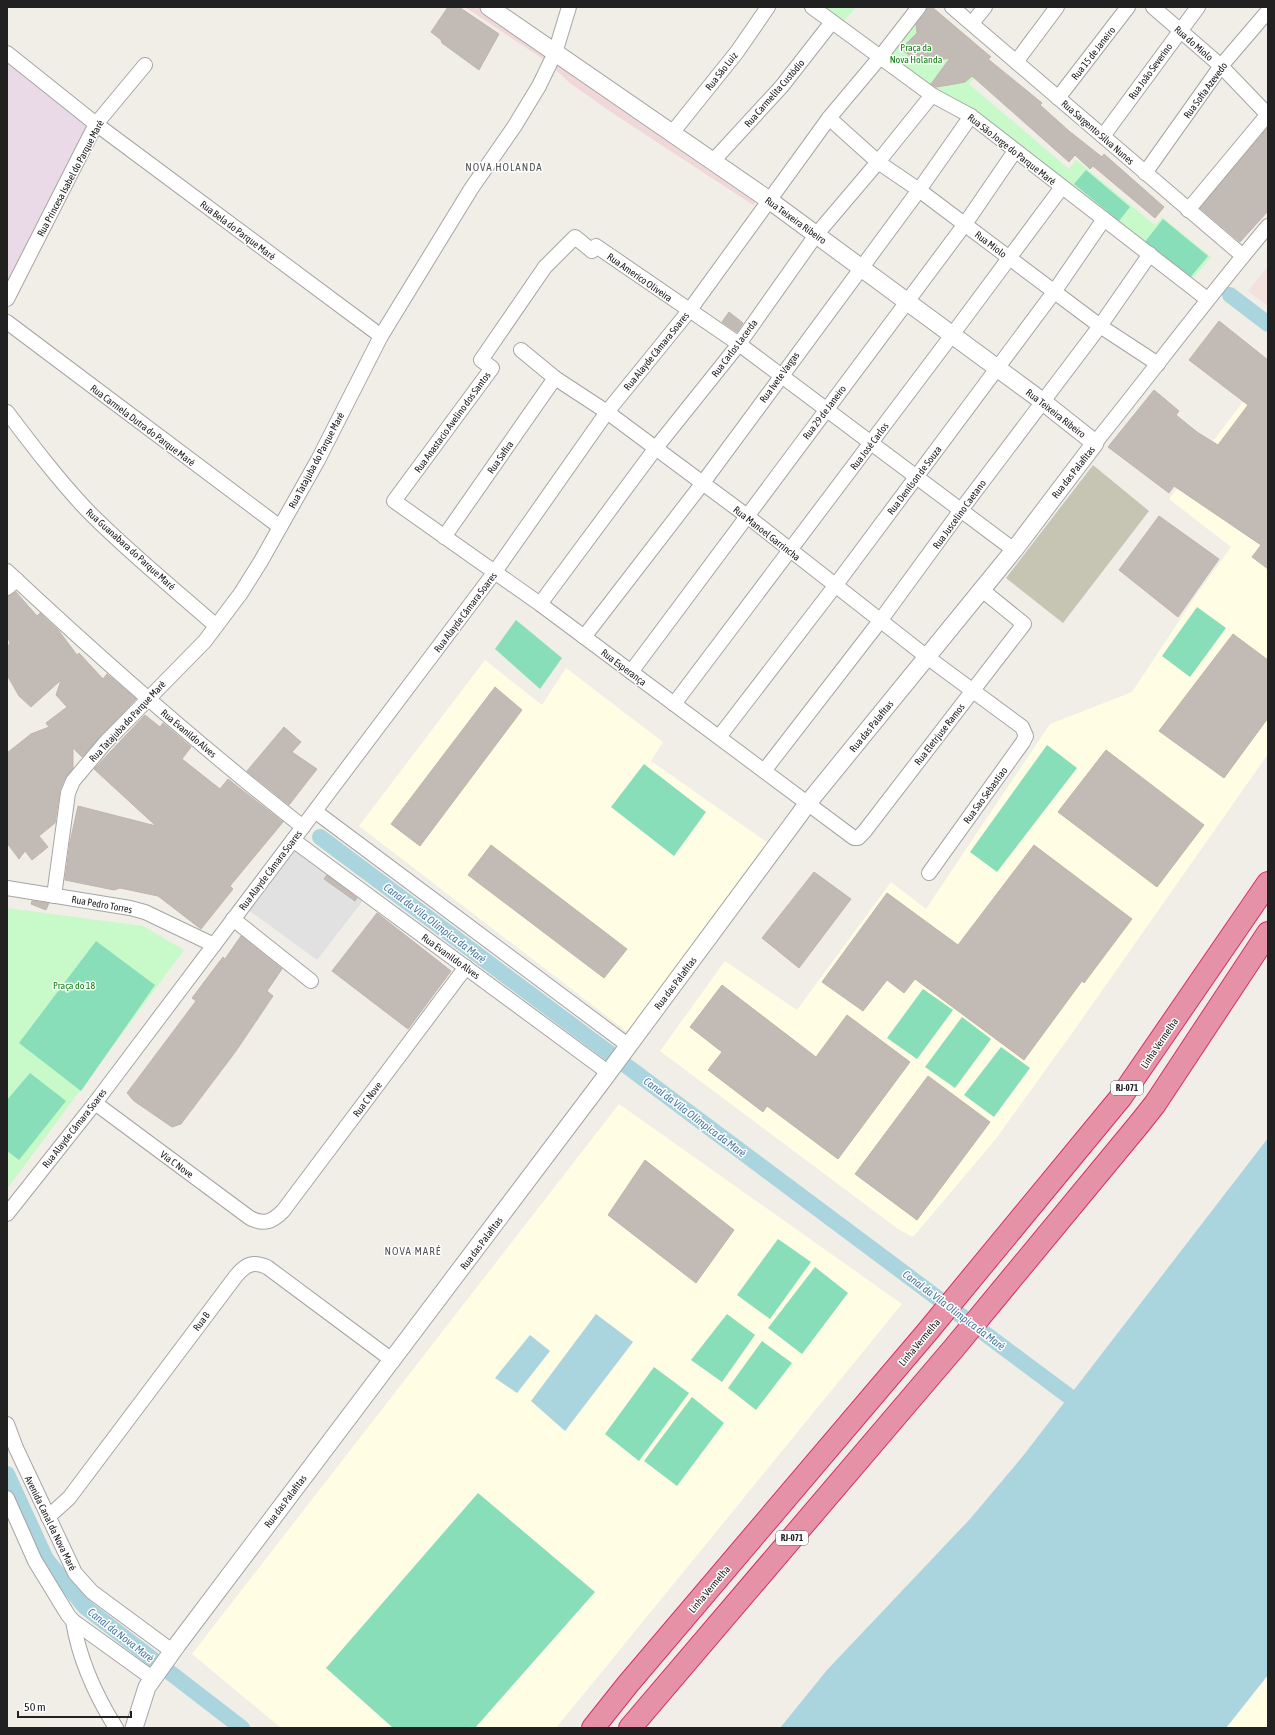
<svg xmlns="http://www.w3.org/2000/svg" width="1275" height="1735" viewBox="0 0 1275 1735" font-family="'Asap Condensed',sans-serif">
	<rect width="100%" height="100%" fill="#f1eee8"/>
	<!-- commercial -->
	<polygon fill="#f1d8d8" points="465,7 503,7 767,188 753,205 614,114 571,84 546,61"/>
	<!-- industrial -->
	<polygon fill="#eadae8" points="7,52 91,120 7,288"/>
	<!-- education -->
	<g fill="#fffde4">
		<polygon points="1268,369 1268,754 1080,1022 995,1140 913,1237 898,1229 660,1051 725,961 797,1010 891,882 926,909 1050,724 1132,692 1199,591 1231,547 1169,499"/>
		<polygon points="485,660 542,705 566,668 663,742 651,761 768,843 630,1034 359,826"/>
		<polygon points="619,1104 902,1304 556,1728 281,1728 192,1654"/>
		<polygon points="1268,1675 1268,1728 1226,1728"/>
	</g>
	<!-- military -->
	<polygon fill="#f2e1dc" points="1268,266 1268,306 1248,291"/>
	<!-- construction -->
	<polygon fill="#c6c5b4" points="1093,465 1149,511 1063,623 1006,578"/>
	<!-- park -->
	<g fill="#c8f9c9">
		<polygon points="820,7 856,7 842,23"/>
		<polygon points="914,24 975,77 969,84 1069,169 1076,160 1155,225 1162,217 1211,257 1190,282 953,97 935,92 887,56"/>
		<polygon points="7,908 143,926 184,950 7,1189"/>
	</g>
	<!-- pitch -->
	<g fill="#88deb9">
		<polygon points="1086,170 1130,207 1119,221 1074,184"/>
		<polygon points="1163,219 1208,256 1189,279 1144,243"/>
		<polygon points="1197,607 1226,628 1190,677 1162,656"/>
		<polygon points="516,620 562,658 540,689 495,649"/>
		<polygon points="1047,745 1077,768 997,872 970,852"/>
		<polygon points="644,764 706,812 674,856 611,807"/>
		<polygon points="96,941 155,985 81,1091 19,1043"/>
		<polygon points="923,989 953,1010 917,1059 887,1038"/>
		<polygon points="962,1017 991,1039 955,1088 925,1067"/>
		<polygon points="1001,1047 1030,1068 994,1117 964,1095"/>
		<polygon points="30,1073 66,1101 19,1160 7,1151 7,1100"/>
		<polygon points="778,1239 811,1262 770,1319 737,1295"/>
		<polygon points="815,1267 848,1293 802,1354 768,1328"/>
		<polygon points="727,1314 755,1335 722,1382 691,1360"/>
		<polygon points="762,1341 792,1363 756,1410 728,1388"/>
		<polygon points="654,1367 689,1393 639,1461 605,1434"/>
		<polygon points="692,1397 724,1423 677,1486 644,1461"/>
		<polygon points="478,1493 595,1592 475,1728 393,1728 326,1668"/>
	</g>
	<!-- parking -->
	<polygon fill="#e1e1e1" points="296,848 365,898 317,960 247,909"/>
	<!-- water -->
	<g fill="#aad4de">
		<polygon points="1268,1138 1268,1675 1226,1728 780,1728 827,1670 970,1519 1023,1456"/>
		<polygon points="596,1314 633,1342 565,1431 531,1401"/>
		<polygon points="530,1335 550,1351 517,1393 495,1378"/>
	</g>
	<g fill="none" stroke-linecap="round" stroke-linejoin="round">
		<!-- canal -->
		<g stroke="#aad4de" stroke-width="16">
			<polyline points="1230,295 1268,324"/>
			<polyline points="320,837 1070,1397"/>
			<polyline points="7,1474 46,1559 85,1607 242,1728"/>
		</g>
	</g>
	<!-- building -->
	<g fill="#c2bab4" stroke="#c3b4ab">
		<polygon points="448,7 459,7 499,34 479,70 442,43 441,40 431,32"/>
		<polygon points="927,7 932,7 991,57 988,59 1042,103 1040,105 1069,131 1102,157 1104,154 1164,207 1155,218 1093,166 1090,169 1075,155 1069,162 972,76 965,82 949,85 936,87 931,84 950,58 915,64 914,59 901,49 917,33 916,24 926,12"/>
		<polygon points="1268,127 1268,211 1240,242 1200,208"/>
		<polygon points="729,312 743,323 737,332 722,322"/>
		<polygon points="1219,321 1268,360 1268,569 1252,557 1261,545 1174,486 1169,493 1108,447 1154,390 1179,411 1176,415 1197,432 1218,445 1248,405 1189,360"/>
		<polygon points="1159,516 1219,559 1178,617 1119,570"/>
		<polygon points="16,592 37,616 40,613 59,631 77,655 79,653 103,679 107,674 136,699 82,757 73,748 73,768 65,778 60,790 55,823 39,836 48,847 32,860 25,851 19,859 7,843 7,753 31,734 49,727 46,723 67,707 56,695 61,680 31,707 19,696 7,675 7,646 10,644 7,634 7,596"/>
		<polygon points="1233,634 1268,660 1268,718 1224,778 1159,731"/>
		<polygon points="495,687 522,710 420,846 391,824"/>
		<polygon points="145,715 160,727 163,723 191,747 182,759 220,789 228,779 283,822 230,886 233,889 201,929 158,896 120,888 114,890 65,880 70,842 78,806 156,826 94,769"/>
		<polygon points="284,727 301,742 292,752 317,769 289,805 247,771"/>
		<polygon points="1106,750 1204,825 1157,887 1058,812"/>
		<polygon points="491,845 627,949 604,978 468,875"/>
		<polygon points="1034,845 1132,919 1084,983 1082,981 1024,1060 915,979 904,993 887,980 863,1011 822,982 887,893 958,945"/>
		<polygon points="814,872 851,899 799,968 762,938"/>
		<polygon points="327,875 357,898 355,901 324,879"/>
		<polygon points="32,901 49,903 46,910 31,904"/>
		<polygon points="377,913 451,971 408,1029 332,971"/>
		<polygon points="241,936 282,969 267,991 273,996 236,1051 181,1124 172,1127 134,1101 127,1093 196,1001 192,998 223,957 225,959"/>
		<polygon points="722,985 816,1057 847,1015 910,1062 838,1159 767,1106 763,1112 708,1070 722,1052 690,1027"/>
		<polygon points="928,1076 990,1122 917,1220 855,1174"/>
		<polygon points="645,1160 734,1230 696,1283 608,1215"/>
	</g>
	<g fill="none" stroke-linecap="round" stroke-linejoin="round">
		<!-- minor casing -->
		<g stroke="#a5a5a5" stroke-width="16">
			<g id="minor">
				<polyline points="812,7 932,95 971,116 1207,299"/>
				<polyline points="952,7 1243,256"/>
				<polyline points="1153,7 1221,66 1268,115"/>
				<polyline points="972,23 985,7"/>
				<polyline points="7,53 96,124 381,336"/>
				<polyline points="1016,62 1057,7"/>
				<polyline points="1058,98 1128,7"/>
				<polyline points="829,118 878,162 919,190 1100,326 1158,364"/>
				<polyline points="672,133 737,52 768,7"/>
				<polyline points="1103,136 1198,7"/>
				<polyline points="713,161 782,86 832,22"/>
				<polyline points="1145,173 1221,66 1268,11"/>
				<polyline points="1188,210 1268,114"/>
				<polyline points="596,246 739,344 1014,550"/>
				<polyline points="592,251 575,237 545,267 481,360 492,368 394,501 540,604 854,838 858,838 864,832 1024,624 982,590"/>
				<polyline points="7,299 96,124 145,65"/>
				<polyline points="7,322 280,527"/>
				<polyline points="521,350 555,378 607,412 747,516 927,657 1022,727 1026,736 1023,742 929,873"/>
				<path d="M 7,412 C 32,445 57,478 86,509 C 126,550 172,587 215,625"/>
				<path d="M 1095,443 C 1153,371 1208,297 1268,226"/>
				<polyline points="444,537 555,378"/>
				<path d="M 7,571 C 102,660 200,746 303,827"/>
				<polyline points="7,588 17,580"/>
				<polyline points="540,604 655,449 739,344 816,235 878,162 932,95"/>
				<polyline points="584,637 702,484 919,190 971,116"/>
				<polyline points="631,672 965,224 1015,151"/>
				<polyline points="674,704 952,335 1062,187"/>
				<polyline points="719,737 835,586 1054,292 1104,219"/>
				<polyline points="764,771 880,621 961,510 1100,326 1150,254"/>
				<polyline points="316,812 629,1046"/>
				<polyline points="293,840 609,1073"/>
				<polyline points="7,888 130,908 145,912 214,945"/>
				<polyline points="54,896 68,793 73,781 105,743 205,641 241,593 261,561 318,460 381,336 471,189 514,127 539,86 555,53 569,7"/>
				<polyline points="233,919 311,981"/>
				<path d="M 95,1103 L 250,1218 C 264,1225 272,1222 283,1211 L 466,967"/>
				<polyline points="7,1214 95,1103 494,573 607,412 689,311 829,118 881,56 919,7"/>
				<polyline points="7,1424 16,1448 75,1573 92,1592 172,1651"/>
				<polyline points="7,1498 35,1561 68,1615 73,1621 152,1678"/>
				<path d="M 48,1517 L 69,1498 L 236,1276 C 246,1264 253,1261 267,1267 L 392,1360"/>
				<path d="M 73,1621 C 79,1658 96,1696 116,1728"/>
			</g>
		</g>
		<!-- tertiary casing -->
		<g stroke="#a5a5a5" stroke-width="19">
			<polyline id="tertiary" points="134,1728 147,1687 177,1645 603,1080 808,803 1014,550 1095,443 1042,401 769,200 489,7"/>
		</g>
		<!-- motorway casing -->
		<g stroke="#d92c6f" stroke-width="24">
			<g id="motorway">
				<polyline points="593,1728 628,1684 928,1331 1121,1097 1268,883"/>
				<polyline points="630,1728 954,1348 1140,1123 1155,1104 1268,933"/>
			</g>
		</g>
		<!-- minor -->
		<use href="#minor" stroke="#fff" stroke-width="14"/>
		<!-- tertiary -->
		<use href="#tertiary" stroke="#fff" stroke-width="17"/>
		<!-- motorway -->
		<use href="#motorway" stroke="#e692a6" stroke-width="22"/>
	</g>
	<g text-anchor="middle" stroke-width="3" stroke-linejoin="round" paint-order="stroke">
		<!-- shield labels -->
		<g fill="#fff" stroke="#646464" stroke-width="1">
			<rect x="1111" y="1081" width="32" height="14" rx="3"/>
			<rect x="776" y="1531" width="32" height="14" rx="3"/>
		</g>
		<g font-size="9" font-weight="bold" fill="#212121">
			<text x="1127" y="1091">RJ-071</text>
			<text x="792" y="1541">RJ-071</text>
		</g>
		<!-- street labels -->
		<g font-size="10" fill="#212121" stroke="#fff">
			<text transform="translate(1194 43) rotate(41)" y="4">Rua do Miolo</text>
			<text transform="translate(1093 53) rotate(-52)" y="4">Rua 15 de Janeiro</text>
			<text transform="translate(721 71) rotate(-52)" y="4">Rua São Luiz</text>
			<text transform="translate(1150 71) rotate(-54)" y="4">Rua João Severino</text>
			<text transform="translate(1205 90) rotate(-54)" y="4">Rua Sofia Azevedo</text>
			<text transform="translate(774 93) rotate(-49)" y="4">Rua Carmelita Custódio</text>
			<text transform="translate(1098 132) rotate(41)" y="4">Rua Sargento Silva Nunes</text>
			<text transform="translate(1012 149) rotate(38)" y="4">Rua São Jorge do Parque Maré</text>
			<text transform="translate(70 178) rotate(-62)" y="4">Rua Princesa Isabel do Parque Maré</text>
			<text transform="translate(796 220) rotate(36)" y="4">Rua Teixeira Ribeiro</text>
			<text transform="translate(238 230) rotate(37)" y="4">Rua Bela do Parque Maré</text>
			<text transform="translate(991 244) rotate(37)" y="4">Rua Miolo</text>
			<text transform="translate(640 277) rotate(35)" y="4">Rua Americo Oliveira</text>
			<text transform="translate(734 348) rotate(-53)" y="4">Rua Carlos Lacerda</text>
			<text transform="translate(656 351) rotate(-51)" y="4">Rua Alayde Câmara Soares</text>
			<text transform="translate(779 377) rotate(-54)" y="4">Rua Ivete Vargas</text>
			<text transform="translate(824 412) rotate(-53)" y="4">Rua 29 de Janeiro</text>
			<text transform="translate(1056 413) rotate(38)" y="4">Rua Teixeira Ribeiro</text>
			<text transform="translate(452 422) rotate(-54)" y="4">Rua Anastacio Avelino dos Santos</text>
			<text transform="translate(143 425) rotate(37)" y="4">Rua Carmela Dutra do Parque Maré</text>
			<text transform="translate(869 446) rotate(-53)" y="4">Rua José Carlos</text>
			<text transform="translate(500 457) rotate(-55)" y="4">Rua Safira</text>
			<text transform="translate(316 460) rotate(-62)" y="4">Rua Tatajuba do Parque Maré</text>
			<text transform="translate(1073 472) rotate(-52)" y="4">Rua das Palafitas</text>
			<text transform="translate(914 480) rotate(-53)" y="4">Rua Denilson de Souza</text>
			<text transform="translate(959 514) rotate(-54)" y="4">Rua Juscelino Caetano</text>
			<text transform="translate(767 533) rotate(38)" y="4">Rua Manoel Garrincha</text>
			<text transform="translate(131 549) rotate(42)" y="4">Rua Guanabara do Parque Maré</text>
			<text transform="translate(465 612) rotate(-53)" y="4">Rua Alayde Câmara Soares</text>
			<text transform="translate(624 667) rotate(37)" y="4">Rua Esperança</text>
			<text transform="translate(127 721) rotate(-47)" y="4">Rua Tatajuba do Parque Maré</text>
			<text transform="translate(871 726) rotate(-51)" y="4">Rua das Palafitas</text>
			<text transform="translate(189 733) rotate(40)" y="4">Rua Evanildo Alves</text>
			<text transform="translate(939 734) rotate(-52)" y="4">Rua Eletrjuse Ramos</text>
			<text transform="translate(985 795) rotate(-54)" y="4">Rua Sao Sebastiao</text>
			<text transform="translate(270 870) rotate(-53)" y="4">Rua Alayde Câmara Soares</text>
			<text transform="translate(102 904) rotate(10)" y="4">Rua Pedro Torres</text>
			<text transform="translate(451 956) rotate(36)" y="4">Rua Evanildo Alves</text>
			<text transform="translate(675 983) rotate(-53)" y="4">Rua das Palafitas</text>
			<text transform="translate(1159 1043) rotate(-56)" y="4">Linha Vermelha</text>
			<text transform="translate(367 1099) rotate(-53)" y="4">Rua C Nove</text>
			<text transform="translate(74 1128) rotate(-52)" y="4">Rua Alayde Câmara Soares</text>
			<text transform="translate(177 1164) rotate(36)" y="4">Via C Nove</text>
			<text transform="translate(481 1243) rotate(-53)" y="4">Rua das Palafitas</text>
			<text transform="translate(201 1321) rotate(-53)" y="4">Rua B</text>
			<text transform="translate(919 1342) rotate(-50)" y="4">Linha Vermelha</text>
			<text transform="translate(285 1501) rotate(-53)" y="4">Rua das Palafitas</text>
			<text transform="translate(51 1523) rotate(64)" y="4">Avenida Canal da Nova Maré</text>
			<text transform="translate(709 1589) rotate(-50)" y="4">Linha Vermelha</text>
		</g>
		<!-- park labels -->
		<g font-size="10" fill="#0e8112" stroke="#fff">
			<text x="916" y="51">Praça da<tspan x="916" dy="12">Nova Holanda</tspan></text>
			<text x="74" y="989">Praça do 18</text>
		</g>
		<!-- neighbourhood labels -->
		<g font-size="11" letter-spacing="1" fill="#545454" stroke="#fff">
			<text x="504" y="171">NOVA HOLANDA</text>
			<text x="413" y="1255">NOVA MARÉ</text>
		</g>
		<!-- water labels -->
		<g font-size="11" font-style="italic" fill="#4878a1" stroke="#fff">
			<text transform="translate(435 923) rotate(37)" y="4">Canal da Vila Olímpica da Maré</text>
			<text transform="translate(695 1117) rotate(37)" y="4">Canal da Vila Olímpica da Maré</text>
			<text transform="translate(954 1310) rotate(37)" y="4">Canal da Vila Olímpica da Maré</text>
			<text transform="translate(121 1635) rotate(38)" y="4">Canal da Nova Maré</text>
		</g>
	</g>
	<!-- border -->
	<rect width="1275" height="1735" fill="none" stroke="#212121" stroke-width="16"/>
	<!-- scale -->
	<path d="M18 1711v6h113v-6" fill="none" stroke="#212121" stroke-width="2"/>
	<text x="24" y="1711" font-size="12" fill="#212121" stroke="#ffffff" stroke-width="3" paint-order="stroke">50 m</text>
</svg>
